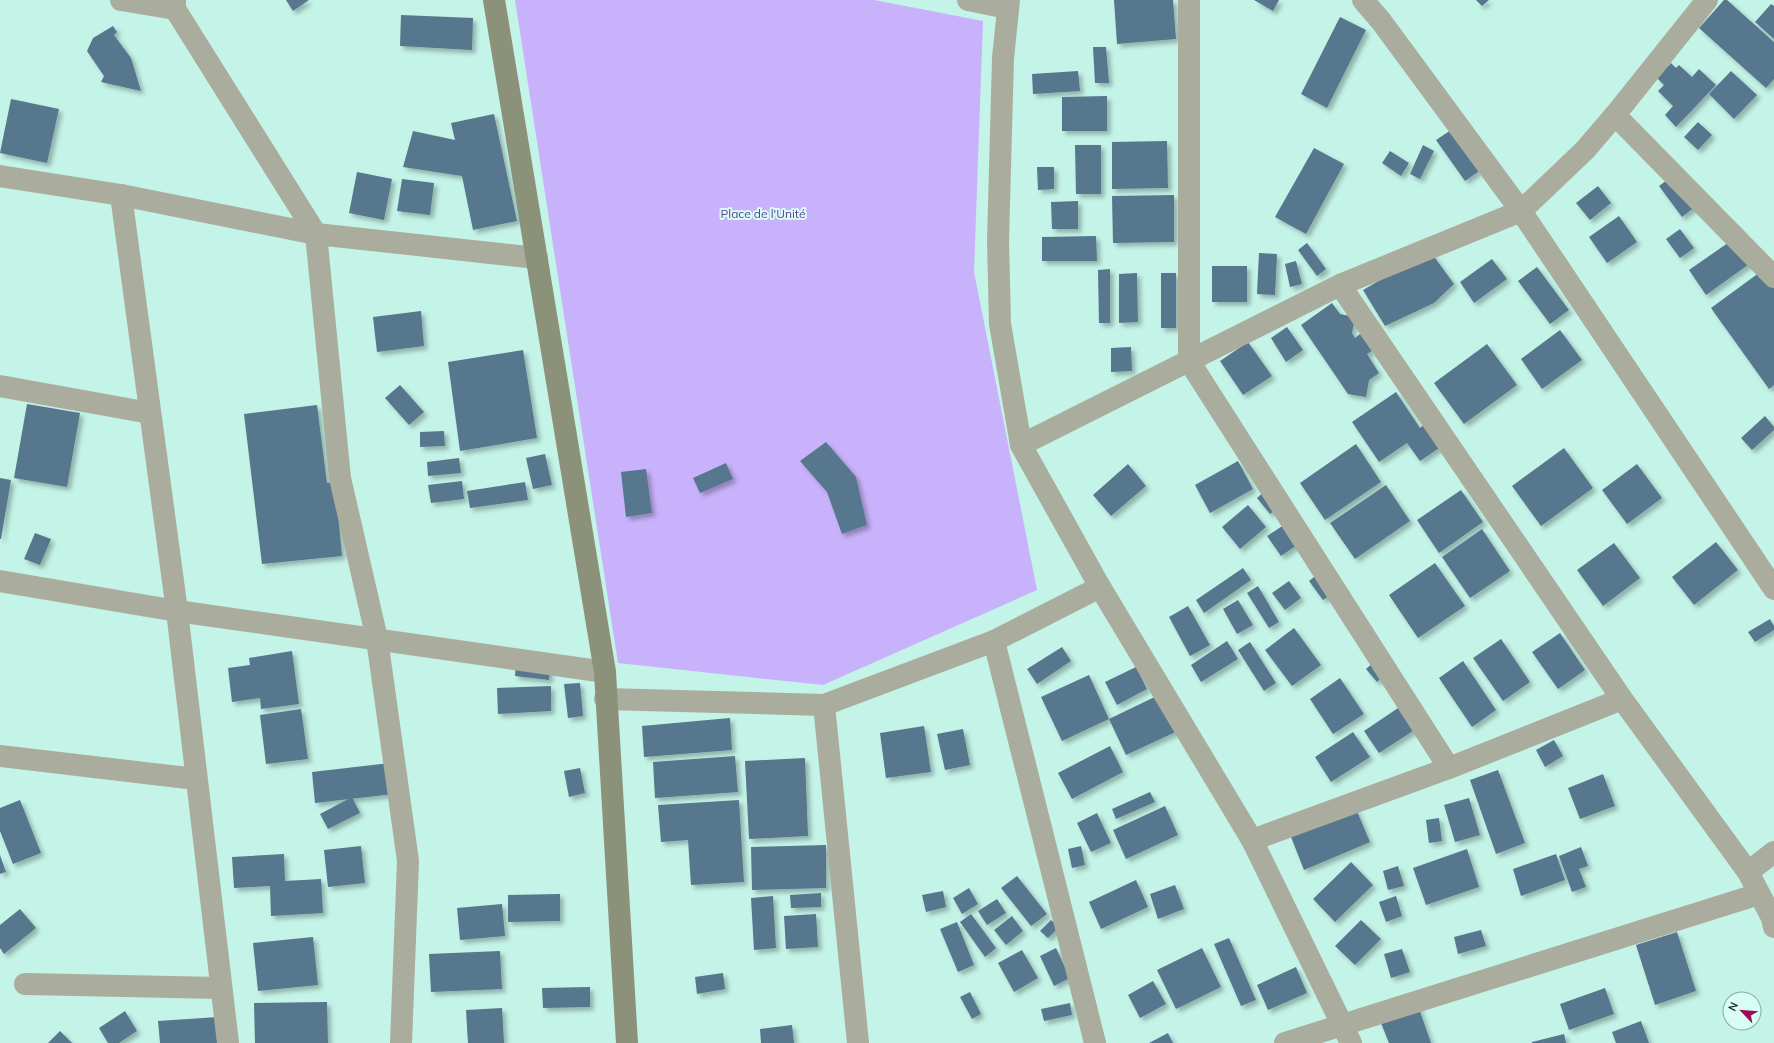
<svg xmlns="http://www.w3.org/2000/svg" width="1774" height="1043" viewBox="0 0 1774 1043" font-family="Mulish,sans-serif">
	<defs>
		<filter id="shadow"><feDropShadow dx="3.5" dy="3.5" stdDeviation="2" flood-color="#0004"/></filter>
	</defs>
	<rect width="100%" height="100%" fill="#c4f3e7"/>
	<!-- green -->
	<polygon fill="#c8b2fb" points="515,0 874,0 983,21 974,272 1037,590 823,685 618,663"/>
	<!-- building -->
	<g fill="#56778d" filter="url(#shadow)">
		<polygon points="286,0 309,0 293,11"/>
		<polygon points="1114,0 1173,0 1176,39 1117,44"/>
		<polygon points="1254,0 1279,0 1273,11"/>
		<polygon points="1476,0 1489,0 1482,6"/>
		<polygon points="1724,0 1727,0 1774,42 1774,79 1766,88 1699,28"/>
		<polygon points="1771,4 1774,6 1774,39 1755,22"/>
		<polygon points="401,15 473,18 472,50 400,46"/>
		<polygon points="1340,17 1366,30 1327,108 1301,94"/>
		<polygon points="113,26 117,32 114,35 131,58 141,91 101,82 104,76 87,51 93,38"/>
		<polygon points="1093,47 1106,47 1109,83 1095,83"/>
		<polygon points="1671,63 1676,68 1679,65 1692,77 1699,69 1716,85 1676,127 1665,115 1673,106 1658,91 1664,85 1657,78"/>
		<polygon points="1078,71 1080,91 1033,94 1032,74"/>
		<polygon points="1731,71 1757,95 1734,119 1709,94"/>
		<polygon points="1107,96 1107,131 1062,131 1062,97"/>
		<polygon points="11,99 59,109 47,163 0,153"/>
		<polygon points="494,114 517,221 473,230 462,176 403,167 413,131 455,140 451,123"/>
		<polygon points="1698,122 1712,135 1698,150 1684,137"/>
		<polygon points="1451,130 1479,171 1465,181 1436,140"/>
		<polygon points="1167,141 1168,188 1112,189 1112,142"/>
		<polygon points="1075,145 1101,145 1101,194 1076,194"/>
		<polygon points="1423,145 1434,151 1420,179 1410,174"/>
		<polygon points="1314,148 1344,164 1306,234 1275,217"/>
		<polygon points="1390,151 1409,163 1401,176 1382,163"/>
		<polygon points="1037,167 1054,167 1054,189 1038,190"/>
		<polygon points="357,172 392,179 384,220 349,213"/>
		<polygon points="1674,175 1696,206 1682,217 1659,186"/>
		<polygon points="402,179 434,183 430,215 397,211"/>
		<polygon points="1598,186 1611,203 1590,220 1576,203"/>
		<polygon points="1174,195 1174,242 1113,243 1112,196"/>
		<polygon points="1078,201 1078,229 1052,229 1051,202"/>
		<polygon points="1619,216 1637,242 1607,263 1589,237"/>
		<polygon points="1680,229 1694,248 1680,258 1666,239"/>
		<polygon points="1096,236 1097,261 1042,261 1042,237"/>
		<polygon points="1735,238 1752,262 1706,295 1689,270"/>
		<polygon points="1307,243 1326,269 1317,276 1298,250"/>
		<polygon points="1430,251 1454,284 1434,303 1385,326 1363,290"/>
		<polygon points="1259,253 1277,254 1275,295 1257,294"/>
		<polygon points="1492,259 1507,279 1474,303 1460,282"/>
		<polygon points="1296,261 1302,284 1290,287 1285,264"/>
		<rect x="1212" y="266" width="35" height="36"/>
		<polygon points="1537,267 1569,310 1550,324 1518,281"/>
		<polygon points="1767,267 1774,277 1774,385 1769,389 1711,308"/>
		<polygon points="1110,269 1110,323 1099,323 1098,270"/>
		<polygon points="1137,273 1138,322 1119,323 1119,274"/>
		<rect x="1161" y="273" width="15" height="55"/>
		<polygon points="1332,303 1340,314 1355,317 1352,333 1355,338 1360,334 1372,351 1367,354 1379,373 1369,380 1366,397 1348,394 1301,325"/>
		<polygon points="421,311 424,346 377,352 373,317"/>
		<polygon points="1287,327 1303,350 1286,362 1271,338"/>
		<polygon points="1560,330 1582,360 1542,389 1521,359"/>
		<polygon points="1248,342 1272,376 1243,395 1220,361"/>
		<polygon points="1487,344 1517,385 1464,424 1434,383"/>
		<polygon points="1131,347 1132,371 1111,372 1111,348"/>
		<polygon points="523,350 537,438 460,451 448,362"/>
		<polygon points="400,385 424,412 409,425 385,398"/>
		<polygon points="1396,392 1420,428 1429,421 1445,444 1420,461 1407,443 1379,462 1352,422"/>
		<polygon points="27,404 80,413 67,487 14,478"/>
		<polygon points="317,405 327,483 335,482 342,556 262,564 244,414"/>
		<polygon points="1765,416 1774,427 1774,430 1752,450 1741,438"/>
		<polygon points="444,431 445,446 420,447 420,432"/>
		<polygon points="826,442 856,477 867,525 842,534 827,492 800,461"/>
		<polygon points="1356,444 1381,482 1325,520 1300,483"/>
		<polygon points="1564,448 1593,488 1541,526 1512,486"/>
		<polygon points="545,454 552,485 533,489 526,458"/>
		<polygon points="459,458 461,473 428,476 427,462"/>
		<polygon points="1238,461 1253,489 1210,513 1195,485"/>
		<polygon points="726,463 733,479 700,493 693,478"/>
		<polygon points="1128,464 1146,486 1111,516 1093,495"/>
		<polygon points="1637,464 1662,498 1627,524 1602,490"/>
		<polygon points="646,469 652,513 626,517 621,472"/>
		<polygon points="0,478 11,480 1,539 0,539"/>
		<polygon points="462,481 464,499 431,503 428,485"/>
		<polygon points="525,482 528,500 470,508 467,491"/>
		<polygon points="1386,485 1410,521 1355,559 1330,523"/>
		<polygon points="1268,488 1282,505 1270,514 1257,498"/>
		<polygon points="1461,490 1483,522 1439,553 1417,520"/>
		<polygon points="1248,505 1266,527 1240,549 1222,527"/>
		<polygon points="1290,521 1303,541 1281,556 1267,536"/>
		<polygon points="1482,529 1510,571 1470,598 1442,557"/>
		<polygon points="35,533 51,539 40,565 24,559"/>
		<polygon points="1716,542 1738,570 1694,605 1672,577"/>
		<polygon points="1614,543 1640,578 1603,606 1577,570"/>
		<polygon points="1435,563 1465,606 1418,638 1389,595"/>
		<polygon points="1243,568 1251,580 1204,613 1196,600"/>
		<polygon points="1319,573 1333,593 1323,600 1309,581"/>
		<polygon points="1289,581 1301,598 1285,610 1272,593"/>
		<polygon points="1258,586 1279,622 1269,628 1247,593"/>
		<polygon points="1238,600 1253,625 1237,634 1223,609"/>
		<polygon points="1188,606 1210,645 1190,656 1169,617"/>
		<polygon points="1770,619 1774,626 1774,630 1755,642 1748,632"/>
		<polygon points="1294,628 1321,665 1292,686 1265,650"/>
		<polygon points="1560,633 1585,670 1558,689 1532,652"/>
		<polygon points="1501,639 1530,682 1503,701 1473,658"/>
		<polygon points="1227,641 1238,659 1201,682 1191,665"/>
		<polygon points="1250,642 1276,683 1264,691 1238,650"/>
		<polygon points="1062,647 1071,661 1037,684 1027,669"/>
		<polygon points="292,651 299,704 261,709 260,698 232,702 228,668 250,665 249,658"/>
		<polygon points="1375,661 1386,674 1377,682 1366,669"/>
		<polygon points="1463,661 1496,710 1472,727 1439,678"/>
		<polygon points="516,663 550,667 549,680 515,676"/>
		<polygon points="1136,667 1147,689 1117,705 1105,682"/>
		<polygon points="1089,675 1109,719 1062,741 1041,697"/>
		<polygon points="1340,678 1364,714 1333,734 1310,699"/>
		<polygon points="580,683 583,716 568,718 564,684"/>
		<polygon points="551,686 551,711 498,714 497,688"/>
		<polygon points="1167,691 1184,728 1126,755 1109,719"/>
		<polygon points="1401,706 1416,729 1379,753 1364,731"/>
		<polygon points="301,709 308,759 266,764 260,715"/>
		<polygon points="730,718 732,750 644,757 642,726"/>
		<polygon points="924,726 931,772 886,778 880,733"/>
		<polygon points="963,729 970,765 945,770 937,734"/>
		<polygon points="1353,732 1370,757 1331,782 1315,757"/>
		<polygon points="1554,740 1563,756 1545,767 1536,750"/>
		<polygon points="1110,746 1123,772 1072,799 1058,773"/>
		<polygon points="735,756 738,792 655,798 653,762"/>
		<polygon points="805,758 808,836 749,839 745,761"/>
		<polygon points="390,763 393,794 315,803 312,772"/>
		<polygon points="580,768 585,793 569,797 564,771"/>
		<polygon points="1498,770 1525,843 1496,854 1470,780"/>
		<polygon points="1603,774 1615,806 1580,819 1568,788"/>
		<polygon points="1150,792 1155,802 1116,819 1112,809"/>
		<polygon points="352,797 360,813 328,829 320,814"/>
		<polygon points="1469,798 1480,835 1455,842 1444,805"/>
		<polygon points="20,800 41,853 13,864 0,831 0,808"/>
		<polygon points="739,800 744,882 691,885 688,840 661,842 658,805"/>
		<polygon points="1165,806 1178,835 1126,859 1113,830"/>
		<polygon points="1356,809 1370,842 1304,870 1291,837"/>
		<polygon points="1097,813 1111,843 1091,852 1077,823"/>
		<polygon points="1439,818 1442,841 1429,843 1426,820"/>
		<polygon points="826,845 826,888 752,890 751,847"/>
		<polygon points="361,846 365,883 328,887 324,850"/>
		<polygon points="1081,846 1085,865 1072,868 1068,849"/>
		<polygon points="1581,847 1588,866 1579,869 1586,887 1572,892 1559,856"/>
		<polygon points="1467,849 1479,887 1426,905 1413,868"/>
		<polygon points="284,854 285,881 321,879 323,913 271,916 270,886 234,888 232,857"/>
		<polygon points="1556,854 1565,880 1521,896 1513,869"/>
		<polygon points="0,855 6,872 0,874"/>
		<polygon points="1351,862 1373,885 1335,922 1313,899"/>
		<polygon points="1398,866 1404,886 1388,890 1383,871"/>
		<polygon points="1017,876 1047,914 1031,926 1001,888"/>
		<polygon points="1136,880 1148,907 1101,929 1089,902"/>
		<polygon points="1175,885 1184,909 1158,919 1150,894"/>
		<polygon points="969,888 978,904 962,914 953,898"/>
		<polygon points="943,891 946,907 926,912 922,895"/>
		<polygon points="821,893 821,907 791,908 790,895"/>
		<polygon points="560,894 560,921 508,922 508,895"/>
		<polygon points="773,896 776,948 754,950 751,898"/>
		<polygon points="1396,896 1402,916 1386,922 1379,902"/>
		<polygon points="997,899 1006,913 987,925 978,911"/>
		<polygon points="502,904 505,936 460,940 457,908"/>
		<polygon points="20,909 36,928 4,954 0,948 0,925"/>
		<polygon points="816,914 818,947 786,949 784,916"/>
		<polygon points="971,914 996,948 985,957 960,922"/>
		<polygon points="1012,916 1023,931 1006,945 994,930"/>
		<polygon points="1051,920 1059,927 1048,938 1040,931"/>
		<polygon points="1361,920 1381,939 1355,965 1335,946"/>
		<polygon points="957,922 974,965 958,972 940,929"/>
		<polygon points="1481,930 1486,946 1458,954 1454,937"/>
		<polygon points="1677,932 1696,991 1655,1005 1636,945"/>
		<polygon points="313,937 318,985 258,991 253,943"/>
		<polygon points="1229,938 1256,1000 1241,1006 1214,944"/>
		<polygon points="1056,948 1070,978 1054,986 1040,956"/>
		<polygon points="1202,948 1221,987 1176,1009 1157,970"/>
		<polygon points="1402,949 1410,972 1391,978 1384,954"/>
		<polygon points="1022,950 1038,978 1014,992 998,963"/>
		<polygon points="500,951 502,989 431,992 429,954"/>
		<polygon points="1296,967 1307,993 1268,1010 1257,985"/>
		<polygon points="723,973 725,989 697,994 695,977"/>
		<polygon points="1153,981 1166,1004 1140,1018 1128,995"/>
		<polygon points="590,987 590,1007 543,1008 542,988"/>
		<polygon points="1605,988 1614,1014 1569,1030 1560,1004"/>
		<polygon points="970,992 981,1014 972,1019 960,997"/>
		<polygon points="327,1002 328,1043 255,1043 254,1003"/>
		<polygon points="1070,1003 1072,1015 1044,1021 1041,1009"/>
		<polygon points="1417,1003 1431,1043 1389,1043 1379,1018"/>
		<polygon points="502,1008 504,1043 468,1043 466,1010"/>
		<polygon points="125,1011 137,1031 119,1043 108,1043 99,1028"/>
		<polygon points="218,1017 220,1043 160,1043 158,1021"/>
		<polygon points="1641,1021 1649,1043 1616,1043 1612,1032"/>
		<polygon points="792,1025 794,1043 761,1043 760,1029"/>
		<polygon points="60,1031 72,1043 48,1043"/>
		<polygon points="1168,1033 1173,1043 1149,1043"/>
		<polygon points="1564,1034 1566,1043 1532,1043 1532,1042"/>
	</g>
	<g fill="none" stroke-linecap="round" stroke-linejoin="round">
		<!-- street -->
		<g stroke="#aaad9d" stroke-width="22">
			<polyline points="121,0 175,9"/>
			<polyline points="175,0 175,9 316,234 340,478 377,639 408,861 401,1043"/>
			<polyline points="968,0 1007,8"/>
			<polyline points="1009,0 1003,58 998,241 1000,324 1021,445 1100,587 1252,840 1351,1043"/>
			<polyline points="1189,0 1189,361 1449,768"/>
			<polyline points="1363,0 1381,21 1521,211 1774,589"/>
			<polyline points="1615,115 1774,277"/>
			<polyline points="0,176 121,195 316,234 537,258"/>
			<polyline points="121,195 177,611 228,1043"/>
			<polyline points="1340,285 1622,699 1748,872 1772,918 1774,927"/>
			<polyline points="0,386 150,413"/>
			<polyline points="1021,445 1340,285 1521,211 1585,150 1615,115 1707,0"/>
			<polyline points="0,581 177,611 605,672"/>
			<polyline points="994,641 1095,1043"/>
			<polyline points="605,699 824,705 994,641 1100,587"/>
			<polyline points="824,705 858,1043"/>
			<polyline points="0,756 196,779"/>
			<polyline points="1252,840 1449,768 1622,699"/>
			<polyline points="1748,872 1774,852"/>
			<polyline points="25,984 221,988"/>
			<polyline points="1285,1043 1759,894"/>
		</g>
		<!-- secondary -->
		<polyline stroke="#8c9179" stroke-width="22" points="494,0 605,672 627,1043"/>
	</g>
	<g text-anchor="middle" stroke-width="4" stroke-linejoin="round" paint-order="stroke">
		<!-- park labels -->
		<g font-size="12" fill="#603d9a" stroke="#d8fef4">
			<text x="763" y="218">Place de l'Unité</text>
		</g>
	</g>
	<!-- north arrow -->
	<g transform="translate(1742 1011) rotate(296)"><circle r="19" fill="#d8fef4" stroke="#8ba9a1"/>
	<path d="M0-3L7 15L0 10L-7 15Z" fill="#9d0c57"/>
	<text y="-6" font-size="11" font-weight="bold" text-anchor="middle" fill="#172a25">N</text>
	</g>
</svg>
